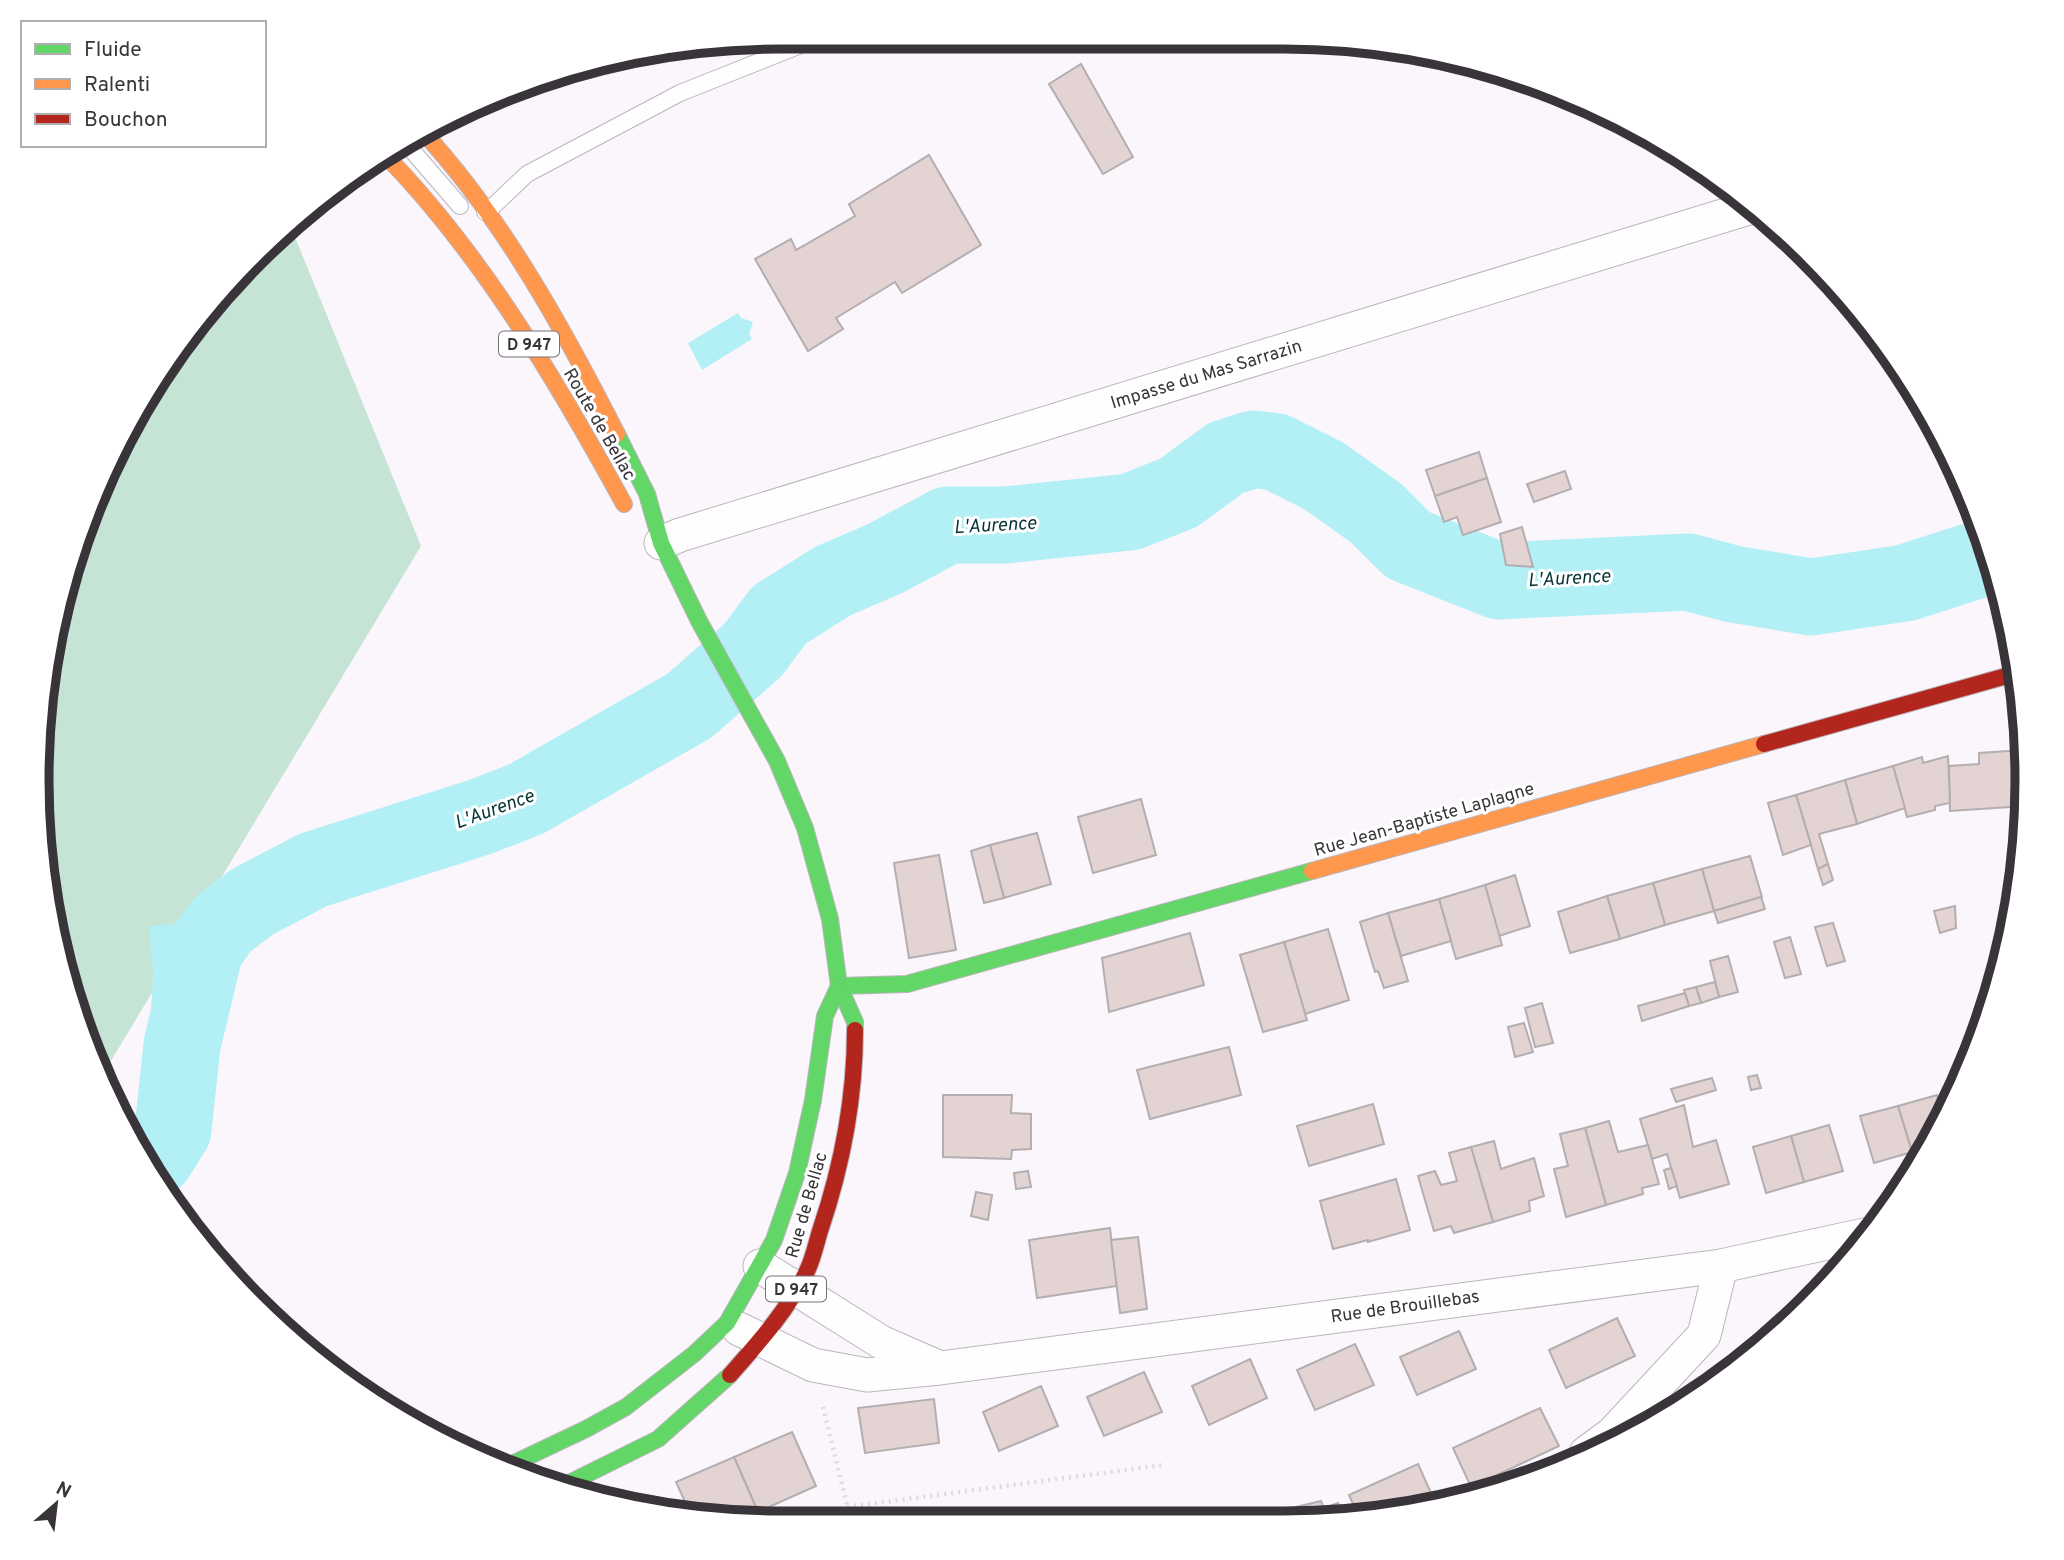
<svg xmlns="http://www.w3.org/2000/svg" width="2064" height="1560" viewBox="0 0 2064 1560" font-family="Overpass,sans-serif">
	<rect width="100%" height="100%" fill="#fbf5fc"/>
	<!-- green -->
	<polygon fill="#c5e4d5" points="290,225 421,546 103,1074 76,1019 38,828 51,635 114,451 221,290"/>
	<!-- water -->
	<g fill="#b2f0f6">
		<polygon points="738,313 741,318 753,322 749,334 752,339 702,370 688,343"/>
		<polygon points="1296,428 1315,439 1414,532 1498,569 1565,568 1630,558 1671,556 1802,584 1858,578 1983,537 1989,556 1905,583 1811,597 1733,584 1688,572 1499,581 1408,545 1376,513 1324,476 1276,452 1254,449 1226,458 1178,493 1130,512 1005,525 948,525 884,559 833,581 779,615 753,650 737,624 766,604 803,574 876,534 907,529 961,508 1057,504 1097,494 1147,488 1166,479 1214,447 1249,433"/>
		<polygon points="683,681 694,701 689,706 526,799 480,817 313,870 252,902 222,924 205,949 182,1044 173,1130 156,1157 148,1163 137,1142 154,1116 148,1073 153,972 149,926 175,924 211,891 348,835 404,820 535,769 613,727"/>
	</g>
	<g fill="none" stroke-linecap="round" stroke-linejoin="round">
		<!-- river -->
		<polyline stroke="#b2f0f6" stroke-width="77" points="148,1163 156,1157 173,1130 182,1045 205,949 222,925 252,902 313,870 480,817 526,799 689,706 753,650 779,615 833,581 884,559 948,525 1005,525 1130,512 1178,493 1226,458 1254,449 1276,452 1324,476 1376,513 1408,545 1499,581 1688,572 1733,584 1811,597 1905,583 1989,556"/>
	</g>
	<!-- building -->
	<g fill="#e3d3d2" stroke="#b3aeb0" stroke-width="2">
		<polygon points="1081,64 1133,157 1103,174 1049,84"/>
		<polygon points="929,155 981,245 902,293 895,282 836,318 843,329 808,351 755,259 791,239 796,250 855,216 849,204"/>
		<polygon points="1479,452 1487,478 1435,496 1426,470"/>
		<polygon points="1565,471 1571,489 1534,502 1527,484"/>
		<polygon points="1487,478 1501,522 1463,535 1457,517 1444,522 1435,496"/>
		<polygon points="1522,527 1533,567 1506,565 1500,534"/>
		<polygon points="2023,750 2025,806 1950,811 1949,766 1979,764 1979,753"/>
		<polygon points="1948,756 1950,803 1935,806 1935,810 1907,817 1893,766 1922,757 1923,763"/>
		<polygon points="1893,766 1905,808 1857,824 1845,780"/>
		<polygon points="1845,780 1857,824 1819,834 1828,864 1818,869 1796,795"/>
		<polygon points="1796,795 1811,845 1783,855 1768,803"/>
		<polygon points="1141,799 1156,855 1093,873 1078,817"/>
		<polygon points="1037,833 1051,884 1004,898 990,845"/>
		<polygon points="990,845 1004,898 984,903 971,851"/>
		<polygon points="939,855 956,950 909,958 894,863"/>
		<polygon points="1750,856 1762,897 1714,911 1702,869"/>
		<polygon points="1828,864 1833,880 1823,885 1818,869"/>
		<polygon points="1702,869 1714,911 1665,925 1653,883"/>
		<polygon points="1515,875 1530,926 1499,936 1485,885"/>
		<polygon points="1653,883 1665,925 1620,939 1607,896"/>
		<polygon points="1485,885 1502,945 1456,959 1439,899"/>
		<polygon points="1607,896 1620,939 1570,953 1558,912"/>
		<polygon points="1761,897 1765,909 1718,923 1714,911"/>
		<polygon points="1439,899 1451,941 1401,956 1388,913"/>
		<polygon points="1955,906 1956,928 1940,933 1934,911"/>
		<polygon points="1388,913 1408,981 1384,988 1378,971 1375,972 1360,922"/>
		<polygon points="1833,923 1845,961 1827,966 1815,927"/>
		<polygon points="1328,929 1349,1000 1305,1014 1284,942"/>
		<polygon points="1190,933 1204,985 1109,1012 1102,958"/>
		<polygon points="1790,937 1801,974 1785,978 1774,942"/>
		<polygon points="1284,942 1307,1020 1263,1032 1240,955"/>
		<polygon points="1728,956 1738,992 1719,997 1710,961"/>
		<polygon points="1715,982 1719,997 1701,1003 1696,987"/>
		<polygon points="1696,987 1701,1003 1689,1006 1684,990"/>
		<polygon points="1685,993 1689,1006 1642,1021 1638,1006"/>
		<polygon points="1542,1003 1553,1043 1535,1047 1525,1008"/>
		<polygon points="1524,1023 1533,1052 1515,1057 1508,1027"/>
		<polygon points="1229,1047 1241,1095 1150,1119 1137,1070"/>
		<polygon points="1972,1059 1971,1064 1963,1080 1962,1060"/>
		<polygon points="1757,1075 1761,1088 1751,1090 1748,1077"/>
		<polygon points="1712,1078 1716,1090 1676,1102 1671,1089"/>
		<polygon points="943,1095 1012,1095 1011,1113 1031,1114 1031,1149 1012,1150 1011,1159 943,1157"/>
		<polygon points="1937,1095 1943,1116 1926,1148 1912,1152 1898,1106"/>
		<polygon points="1373,1104 1384,1144 1309,1166 1297,1126"/>
		<polygon points="1684,1105 1693,1147 1716,1140 1729,1184 1680,1198 1667,1154 1652,1159 1640,1119"/>
		<polygon points="1898,1106 1912,1152 1874,1163 1860,1116"/>
		<polygon points="1609,1121 1618,1152 1648,1145 1659,1184 1642,1188 1643,1194 1606,1205 1585,1128"/>
		<polygon points="1829,1125 1843,1171 1804,1182 1791,1136"/>
		<polygon points="1585,1128 1606,1205 1566,1217 1554,1169 1568,1166 1560,1134"/>
		<polygon points="1791,1136 1804,1182 1766,1193 1753,1147"/>
		<polygon points="1494,1141 1501,1169 1534,1158 1544,1196 1529,1201 1530,1211 1493,1222 1471,1147"/>
		<polygon points="1471,1147 1493,1222 1454,1233 1451,1226 1434,1231 1418,1176 1435,1171 1441,1185 1457,1181 1449,1153"/>
		<polygon points="1671,1168 1677,1186 1669,1189 1664,1170"/>
		<polygon points="1028,1171 1031,1187 1016,1189 1014,1173"/>
		<polygon points="1396,1179 1410,1230 1368,1242 1368,1240 1333,1249 1320,1201"/>
		<polygon points="976,1192 992,1195 988,1220 971,1216"/>
		<polygon points="1110,1228 1117,1286 1037,1298 1029,1240"/>
		<polygon points="1138,1237 1147,1309 1120,1313 1111,1240"/>
		<polygon points="1617,1318 1635,1356 1566,1388 1549,1350"/>
		<polygon points="1459,1331 1476,1369 1417,1395 1400,1357"/>
		<polygon points="1355,1344 1374,1385 1315,1410 1297,1370"/>
		<polygon points="1250,1359 1267,1398 1209,1425 1192,1386"/>
		<polygon points="1144,1372 1162,1412 1104,1436 1087,1397"/>
		<polygon points="1714,1373 1727,1373 1715,1383"/>
		<polygon points="1041,1386 1058,1426 999,1451 983,1412"/>
		<polygon points="934,1399 939,1443 865,1453 858,1408"/>
		<polygon points="1540,1408 1559,1446 1471,1487 1453,1448"/>
		<polygon points="792,1432 816,1486 758,1512 734,1457"/>
		<polygon points="734,1457 758,1512 748,1517 692,1517 676,1482"/>
		<polygon points="1418,1464 1435,1502 1381,1517 1359,1517 1349,1495"/>
		<polygon points="1321,1501 1324,1508 1338,1503 1344,1517 1254,1517"/>
	</g>
	<g fill="none" stroke-linecap="round" stroke-linejoin="round">
		<!-- lane casing -->
		<g stroke="#bbb6bb" stroke-width="18">
			<g id="lane">
				<polyline points="403,140 460,206"/>
				<polyline points="485,212 487,212 527,174 680,93 821,37"/>
			</g>
		</g>
		<!-- street casing -->
		<g stroke="#bbb6bb" stroke-width="35">
			<g id="street">
				<polyline points="661,543 680,535 1752,207"/>
				<polyline points="760,1266 881,1342 938,1367"/>
				<polyline points="739,1329 813,1365 867,1375 940,1368 1721,1266 1869,1234"/>
				<polyline points="1586,1453 1612,1434 1704,1335 1721,1266"/>
			</g>
		</g>
		<!-- fast casing -->
		<g stroke="#bbb6bb" stroke-width="18">
			<g id="fast">
				<polyline points="617,434 647,494 661,543 699,621 777,761 805,828 830,919 839,986 855,1022 855,1030"/>
				<polyline points="839,986 907,984 1312,871"/>
				<polyline points="506,1467 586,1429 626,1407 694,1354 727,1323 774,1240 797,1173 813,1100 825,1016 839,986"/>
				<polyline points="559,1488 658,1439 730,1375"/>
			</g>
		</g>
		<!-- slow casing -->
		<g stroke="#bbb6bb" stroke-width="18">
			<g id="slow">
				<path d="M 422,131 C 502,217 564,330 617,434"/>
				<path d="M 383,153 C 480,251 558,383 624,504"/>
				<polyline points="1312,871 1764,744"/>
			</g>
		</g>
		<!-- jam casing -->
		<g stroke="#bbb6bb" stroke-width="18">
			<g id="jam">
				<polyline points="1764,744 2017,673"/>
				<path d="M 730,1375 C 758,1343 788,1310 807,1271 C 813,1259 816,1244 820,1231 C 842,1166 855,1098 855,1030"/>
			</g>
		</g>
		<!-- path -->
		<g stroke="#dcdadc" stroke-width="4.5" stroke-dasharray="2 5" stroke-linecap="butt">
			<polyline points="823,1407 850,1517"/>
			<polyline points="847,1507 1163,1465"/>
		</g>
		<!-- lane -->
		<use href="#lane" stroke="#fefeff" stroke-width="16"/>
		<!-- street -->
		<use href="#street" stroke="#fefeff" stroke-width="33"/>
		<!-- fast -->
		<use href="#fast" stroke="#63d668" stroke-width="16"/>
		<!-- slow -->
		<use href="#slow" stroke="#ff974d" stroke-width="16"/>
		<!-- jam -->
		<use href="#jam" stroke="#b3261e" stroke-width="16"/>
	</g>
	<g text-anchor="middle" stroke-width="6" stroke-linejoin="round" paint-order="stroke">
		<!-- shield labels -->
		<g fill="#fff" stroke="#747174" stroke-width="2">
			<rect x="499" y="331.5" width="60" height="25" rx="5"/>
			<rect x="766" y="1276.5" width="60" height="25" rx="5"/>
		</g>
		<g font-size="16" font-weight="bold" fill="#393439">
			<text x="529" y="350">D 947</text>
			<text x="796" y="1295">D 947</text>
		</g>
		<!-- street labels -->
		<g font-size="18" fill="#393439" stroke="#fff">
			<text transform="translate(1206 374) rotate(-17)" y="6">Impasse du Mas Sarrazin</text>
			<text transform="translate(600 424) rotate(60)" y="6">Route de Bellac</text>
			<text transform="translate(1424 819) rotate(-16)" y="6">Rue Jean-Baptiste Laplagne</text>
			<text transform="translate(806 1205) rotate(-74)" y="6">Rue de Bellac</text>
			<text transform="translate(1405 1306) rotate(-8)" y="6">Rue de Brouillebas</text>
		</g>
		<!-- water labels -->
		<g font-size="19" font-style="italic" fill="#083638" stroke="#fff">
			<text transform="translate(995 524) rotate(-3)" y="7">L'Aurence</text>
			<text transform="translate(1569 577) rotate(-3)" y="7">L'Aurence</text>
			<text transform="translate(494 808) rotate(-20)" y="7">L'Aurence</text>
		</g>
	</g>
	<!-- crop -->
	<path d="M0 0H2064V1560H0ZM780 49H1284A731 731 0 0 1 2015 780V780A731 731 0 0 1 1284 1511H780A731 731 0 0 1 49 780V780A731 731 0 0 1 780 49Z" fill="#fff" fill-rule="evenodd"/>
	<path fill="none" stroke="#393439" stroke-width="9" d="M780 49H1284A731 731 0 0 1 2015 780V780A731 731 0 0 1 1284 1511H780A731 731 0 0 1 49 780V780A731 731 0 0 1 780 49Z"/>
	<!-- legend -->
	<rect x="21" y="21" width="245" height="126" fill="#ffffff" stroke="#b0aeb0" stroke-width="2"/>
	<rect x="35" y="44" width="35" height="10" fill="#63d668" stroke="#b0aeb0" stroke-width="2"/>
	<text x="84" y="56" font-size="21" fill="#393439">Fluide</text>
	<rect x="35" y="79" width="35" height="10" fill="#ff974d" stroke="#b0aeb0" stroke-width="2"/>
	<text x="84" y="91" font-size="21" fill="#393439">Ralenti</text>
	<rect x="35" y="114" width="35" height="10" fill="#b3261e" stroke="#b0aeb0" stroke-width="2"/>
	<text x="84" y="126" font-size="21" fill="#393439">Bouchon</text>
	<!-- north arrow -->
	<g transform="translate(56 1504) rotate(28)" stroke="#ffffff" stroke-width="5" paint-order="stroke">
	<path d="M0-5L12 26L0 18L-12 26Z" fill="#393439"/>
	<text y="-10" font-size="19" font-weight="bold" text-anchor="middle" fill="#393439">N</text>
	</g>
</svg>
